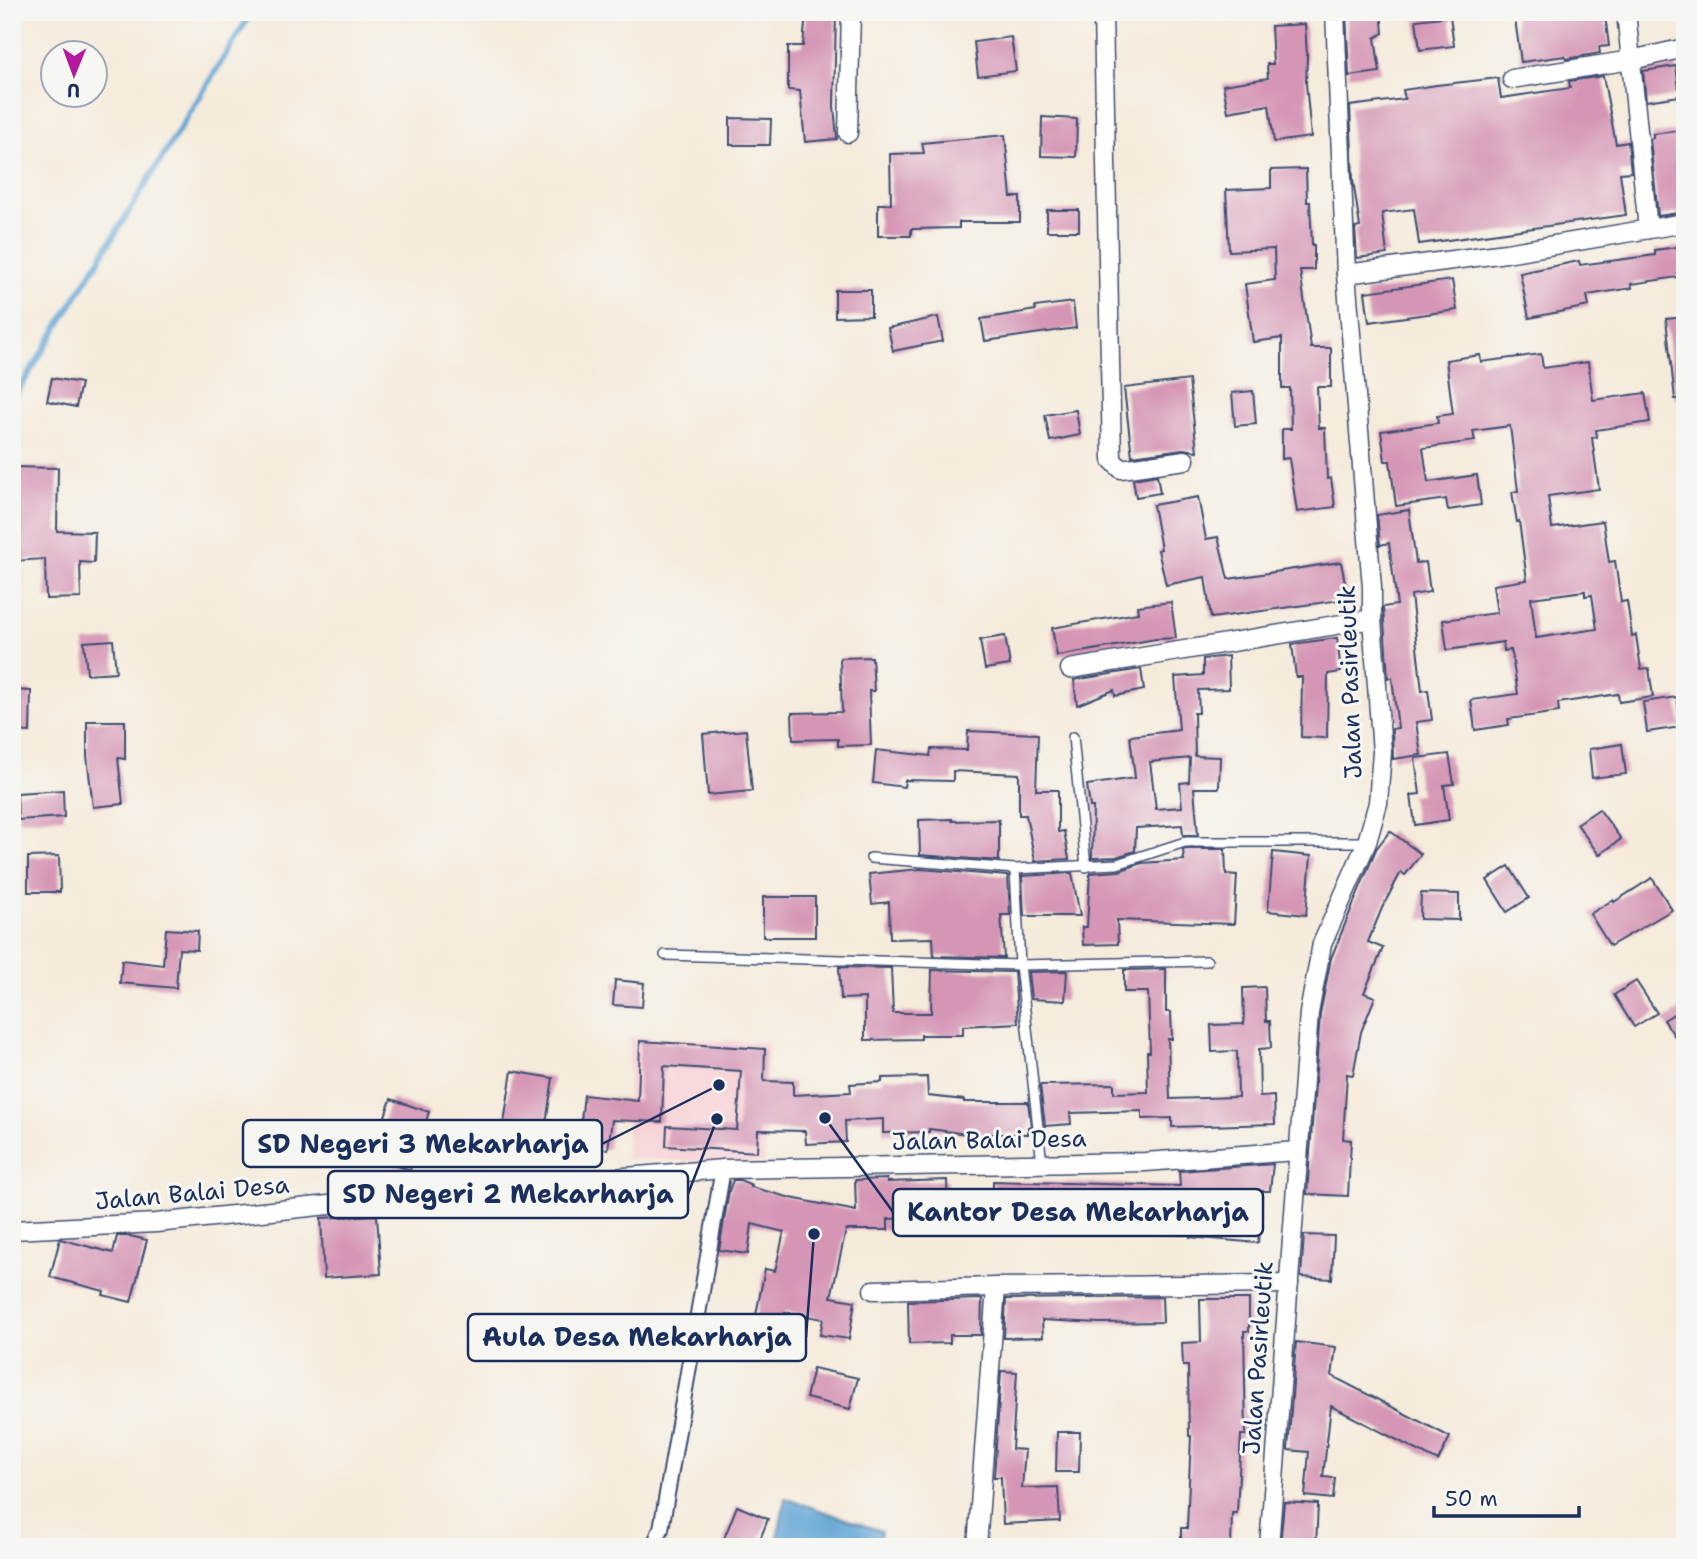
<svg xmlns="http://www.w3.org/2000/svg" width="1697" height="1559" viewBox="0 0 1697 1559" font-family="'Shantell Sans',sans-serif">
	<rect width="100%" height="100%" fill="#f6f6f2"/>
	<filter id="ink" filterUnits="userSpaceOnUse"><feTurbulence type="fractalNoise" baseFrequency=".0143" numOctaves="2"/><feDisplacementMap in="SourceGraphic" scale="14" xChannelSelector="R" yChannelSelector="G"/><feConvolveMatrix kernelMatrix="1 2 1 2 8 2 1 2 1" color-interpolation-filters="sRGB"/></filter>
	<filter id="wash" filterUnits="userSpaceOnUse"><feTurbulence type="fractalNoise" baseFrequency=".00686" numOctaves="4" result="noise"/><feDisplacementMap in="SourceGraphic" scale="28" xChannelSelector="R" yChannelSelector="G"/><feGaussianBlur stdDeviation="1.57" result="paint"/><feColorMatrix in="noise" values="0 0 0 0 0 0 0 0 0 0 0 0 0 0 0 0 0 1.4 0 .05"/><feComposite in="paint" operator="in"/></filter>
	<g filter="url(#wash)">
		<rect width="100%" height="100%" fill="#f5ebdb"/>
		<!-- built -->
		<polygon fill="#f7cfd4" points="630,1037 768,1042 764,1163 626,1159"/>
		<!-- water -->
		<polygon fill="#5ea3d3" stroke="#3c6998" stroke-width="2" points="785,1498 881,1531 879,1547 776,1547"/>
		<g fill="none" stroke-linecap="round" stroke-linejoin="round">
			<!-- stream -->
			<polyline stroke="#5ea3d3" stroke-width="6" points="12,401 252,12"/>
		</g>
		<g id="blocks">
			<!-- building -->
			<g fill="#d596b5" fill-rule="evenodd">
				<polygon points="806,12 836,12 834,106 837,139 805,142 800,91 788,90 788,46 803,46"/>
				<polygon points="1346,12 1381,12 1383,33 1375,38 1380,72 1349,76"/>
				<polygon points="1514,12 1595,12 1596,17 1605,15 1609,46 1599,47 1600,53 1566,59 1565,56 1521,62"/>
				<polygon points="1450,16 1454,46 1420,50 1416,20"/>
				<polygon points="1305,24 1307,56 1306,83 1311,137 1274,142 1269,105 1228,112 1223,85 1268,78 1267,64 1273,64 1271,26"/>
				<polygon points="1011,37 1016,71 978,76 974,42"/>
				<polygon points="1676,66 1680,96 1646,101 1643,71"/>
				<polygon points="1603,76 1616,144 1628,142 1631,172 1620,173 1626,215 1419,244 1414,209 1382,213 1387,254 1357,258 1355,228 1360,227 1353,180 1350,106 1405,99 1403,90 1437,85 1498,78 1501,98 1570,88 1569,81"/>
				<polygon points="1042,117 1077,119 1076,157 1041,156"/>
				<polygon points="730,118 771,119 770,145 730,145"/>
				<polygon points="1685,130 1685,212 1658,216 1650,139 1653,138 1653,134"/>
				<polygon points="1005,135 1011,197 1020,197 1020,222 959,222 959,228 911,229 911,236 878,236 878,204 891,204 890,154 924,153 922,143"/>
				<polygon points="1306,169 1307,202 1310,202 1312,245 1314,245 1314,270 1300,270 1311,348 1331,348 1331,387 1317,387 1319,428 1325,428 1327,479 1331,478 1335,507 1297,512 1289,458 1282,459 1282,429 1291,429 1290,388 1282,388 1282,338 1253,342 1245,284 1275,280 1274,249 1229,251 1226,190 1271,188 1271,170"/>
				<rect x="1047" y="210" width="32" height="21"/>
				<polygon points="1685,246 1685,276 1631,284 1632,288 1587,295 1589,306 1529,318 1520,273 1579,261 1580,265 1655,255 1655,250"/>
				<polygon points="1452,280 1457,310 1369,322 1365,292"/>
				<polygon points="835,290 871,290 871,316 835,317"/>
				<polygon points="1073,302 1076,328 985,341 981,319 1036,310 1035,307"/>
				<polygon points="938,317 943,341 893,351 888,328"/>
				<polygon points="1685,317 1685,399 1675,399 1666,319"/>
				<path d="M 1541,354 L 1543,368 L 1588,362 L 1593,400 L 1645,393 L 1650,422 L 1596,430 L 1597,437 L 1592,438 L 1599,489 L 1548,496 L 1552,528 L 1603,521 L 1609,562 L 1615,561 L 1621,602 L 1627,601 L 1632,636 L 1636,635 L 1641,669 L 1649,668 L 1653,697 L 1619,702 L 1618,694 L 1558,703 L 1559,712 L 1508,719 L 1509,725 L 1475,730 L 1471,700 L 1518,694 L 1511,650 L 1504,651 L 1503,642 L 1447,650 L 1443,620 L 1497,613 L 1493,585 L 1527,580 L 1519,521 L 1517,522 L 1512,492 L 1518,491 L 1510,426 L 1473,431 L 1475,441 L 1423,448 L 1428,482 L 1477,475 L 1481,505 L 1448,510 L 1446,499 L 1396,506 L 1390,461 L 1385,461 L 1381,431 L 1438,423 L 1437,416 L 1453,414 L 1446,360 L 1480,355 L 1481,362 ZM 1585,591 L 1585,596 L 1592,595 L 1597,629 L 1536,638 L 1531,598 Z"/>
				<polygon points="52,378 81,383 76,407 47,401"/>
				<polygon points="1189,380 1197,451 1183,449 1132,456 1124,388"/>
				<polygon points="1253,391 1256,424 1235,426 1232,393"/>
				<polygon points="1076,410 1080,435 1050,441 1045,415"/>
				<polygon points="12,467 58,468 57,531 95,532 94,563 80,562 81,598 46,599 45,559 12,561"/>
				<polygon points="1157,475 1160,493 1136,497 1133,479"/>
				<polygon points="1198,497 1206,539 1218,537 1228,579 1341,562 1348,599 1211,618 1205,577 1166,585 1158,550 1161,549 1153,505"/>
				<polygon points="1409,510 1416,563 1426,562 1430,592 1411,595 1422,691 1428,690 1432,720 1416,722 1421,755 1393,759 1392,729 1398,728 1392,678 1388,678 1383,607 1397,605 1389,543 1380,545 1377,515"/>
				<polygon points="1171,602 1176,638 1156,639 1057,656 1052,628 1138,613 1137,606"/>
				<polygon points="1005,636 1010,665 985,669 980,640"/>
				<polygon points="1337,638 1341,672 1328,674 1327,738 1301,737 1302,677 1296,677 1292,644"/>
				<polygon points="113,640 116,672 87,674 84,642"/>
				<path d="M 1228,656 L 1229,689 L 1198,690 L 1199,713 L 1194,713 L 1195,756 L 1220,757 L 1219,788 L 1194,788 L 1198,835 L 1183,835 L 1182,825 L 1136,828 L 1135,851 L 1116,857 L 1092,858 L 1093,807 L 1090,807 L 1087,785 L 1135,778 L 1130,736 L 1179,730 L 1175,677 L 1203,675 L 1203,659 ZM 1190,758 L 1189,782 L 1180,783 L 1182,807 L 1156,809 L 1150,762 Z"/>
				<polygon points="872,657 874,691 869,691 871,745 838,746 838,739 793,740 792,713 842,712 840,658"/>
				<polygon points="1141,669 1144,690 1115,696 1114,690 1077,705 1074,680"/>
				<polygon points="12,690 31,691 30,732 12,731"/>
				<polygon points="1677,697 1681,727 1647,732 1643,702"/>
				<polygon points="87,721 125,721 125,759 118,758 123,804 93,807 87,756"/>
				<polygon points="746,730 752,791 708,795 703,734"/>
				<polygon points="968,731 1038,734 1036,790 1058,790 1058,832 1064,831 1069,859 1035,861 1026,815 1019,815 1019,774 953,771 953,781 905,780 904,787 873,783 876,750 930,756 931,749 967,750"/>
				<polygon points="1622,744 1626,774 1592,778 1589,749"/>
				<polygon points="1449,754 1454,784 1444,785 1449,820 1415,825 1411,795 1420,794 1415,758"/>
				<polygon points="63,790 64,817 18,820 17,793"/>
				<polygon points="1599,809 1621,839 1599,855 1577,824"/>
				<polygon points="952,819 952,821 999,820 999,861 920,855 919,820"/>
				<polygon points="1390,831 1421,854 1405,875 1401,872 1382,908 1368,942 1383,948 1364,993 1375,997 1361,1032 1353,1075 1347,1074 1343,1139 1351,1140 1348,1196 1307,1194 1320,1014 1331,958 1376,849"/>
				<polygon points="1186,849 1225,849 1226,874 1237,875 1234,924 1117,920 1118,944 1083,945 1082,927 1087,927 1090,873 1119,871 1142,863 1184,860 1183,850"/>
				<polygon points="1273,852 1311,856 1306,915 1268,911"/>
				<polygon points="59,856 60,892 28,892 28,857"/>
				<polygon points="1509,866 1529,898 1507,912 1487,880"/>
				<polygon points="920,869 1008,876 1010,915 1001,915 1004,958 934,956 933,938 890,939 889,902 872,904 869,874"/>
				<polygon points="1072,873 1080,916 1024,916 1022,876"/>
				<polygon points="1652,878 1672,910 1610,946 1590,914 1613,900 1614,902"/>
				<polygon points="1421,893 1459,894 1459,920 1420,919"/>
				<rect x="763" y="897" width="52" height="40"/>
				<polygon points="166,929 198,931 197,950 179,949 176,988 120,983 122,960 163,965"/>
				<polygon points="839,967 891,968 893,1013 931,1013 932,970 1014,972 1018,1023 963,1026 963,1035 921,1035 921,1039 865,1040 865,998 841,999"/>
				<polygon points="1166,969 1166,1012 1171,1012 1172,1039 1168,1039 1170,1099 1238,1097 1237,1051 1212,1052 1211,1025 1244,1024 1243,988 1265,987 1266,1021 1270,1021 1271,1048 1259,1049 1260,1097 1274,1096 1275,1124 1172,1127 1172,1118 1142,1119 1142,1111 1070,1113 1071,1124 1045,1126 1040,1085 1114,1084 1114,1093 1148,1092 1147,1052 1150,1052 1148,992 1124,992 1124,970"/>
				<polygon points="1067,971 1065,1001 1031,999 1028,972"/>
				<polygon points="615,980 644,983 642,1007 613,1005"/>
				<polygon points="1636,981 1657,1013 1634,1027 1614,995"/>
				<polygon points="1685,1007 1685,1052 1664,1020"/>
				<polygon points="640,1041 765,1049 764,1081 793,1082 793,1095 851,1092 850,1084 882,1082 882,1078 927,1077 928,1096 964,1100 964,1102 1028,1102 1031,1127 1028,1127 1028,1134 967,1134 929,1129 929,1132 883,1133 883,1119 845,1121 846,1142 806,1144 805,1131 758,1130 757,1152 666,1146 667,1126 737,1130 741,1071 664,1066 662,1122 612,1120 608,1149 578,1146 584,1095 638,1101"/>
				<polygon points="512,1071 553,1078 544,1136 503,1129"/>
				<polygon points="391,1099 429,1112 410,1170 371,1157"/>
				<polygon points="1273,1164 1270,1191 1262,1191 1258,1243 1190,1237 1190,1235 1083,1232 1084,1219 993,1216 993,1181 1180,1186 1179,1171"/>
				<polygon points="887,1179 887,1182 947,1180 948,1217 888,1219 888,1230 846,1230 831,1297 855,1301 849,1339 820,1335 823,1319 785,1312 776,1356 749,1350 765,1269 775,1271 784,1232 752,1224 748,1254 719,1250 729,1191 733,1180 740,1180 752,1185 751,1187 791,1198 856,1211 855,1180"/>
				<polygon points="377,1215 381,1274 324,1278 321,1218"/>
				<polygon points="1304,1235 1334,1236 1332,1279 1301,1277"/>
				<polygon points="117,1236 130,1236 147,1240 131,1302 103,1295 104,1291 50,1277 60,1239 113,1253"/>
				<polygon points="1162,1297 1163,1322 1100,1323 1042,1320 1043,1337 1004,1338 1006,1299"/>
				<polygon points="982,1299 981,1335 950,1335 950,1343 909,1344 908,1301"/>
				<polygon points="1200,1299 1249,1299 1249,1331 1244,1331 1246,1435 1241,1435 1237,1513 1232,1513 1231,1547 1181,1547 1181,1528 1187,1528 1191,1436 1189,1436 1188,1366 1183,1366 1182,1343 1201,1342"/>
				<polygon points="1296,1342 1336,1347 1332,1376 1450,1437 1438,1461 1331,1406 1323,1477 1335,1478 1333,1499 1305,1496 1309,1452 1288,1450"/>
				<polygon points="813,1368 858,1378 850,1409 806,1398"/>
				<polygon points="1001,1371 1017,1372 1012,1449 1025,1450 1022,1488 1058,1487 1060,1521 1003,1524 1001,1477 994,1477"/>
				<polygon points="1057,1432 1080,1432 1079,1472 1056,1472"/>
				<polygon points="1284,1502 1318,1504 1316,1547 1280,1547"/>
				<polygon points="737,1506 768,1519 757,1547 738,1547 723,1541"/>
			</g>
		</g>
	</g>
	<g filter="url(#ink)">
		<use href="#blocks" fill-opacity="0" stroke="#3c4b71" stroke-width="2"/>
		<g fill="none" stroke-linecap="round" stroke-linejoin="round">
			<!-- service casing -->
			<g stroke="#3c4b71" stroke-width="12">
				<g id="service">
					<polyline points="1073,737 1086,867"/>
					<polyline points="871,858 1015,869"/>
					<polyline points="665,955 1020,965 1015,869 1117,864 1185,842 1367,842"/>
					<polyline points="1042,1164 1020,965 1207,961"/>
				</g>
			</g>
			<!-- pedestrian casing -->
			<g stroke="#3c4b71" stroke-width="18">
				<polyline id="pedestrian" points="653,1547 661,1529 723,1169"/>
			</g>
			<!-- minor casing -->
			<g stroke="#3c4b71" stroke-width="21">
				<g id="minor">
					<polyline points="1103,12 1112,460 1121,469 1185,460"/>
					<polyline points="1626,12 1648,229"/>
					<polyline points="1512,79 1631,60 1685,48"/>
					<polyline points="848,133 851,12"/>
					<polyline points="1346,274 1506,253 1685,223"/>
					<polyline points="1070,669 1372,619"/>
					<polyline points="12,1230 156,1223 492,1188 723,1169 1145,1162 1297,1151"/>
					<polyline points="873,1290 996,1287"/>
					<polyline points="977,1547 996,1287 1289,1284"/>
					<polyline points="1269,1547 1309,1013 1322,944 1367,842 1378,803 1382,752 1372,619 1372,587 1346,274 1335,12"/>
				</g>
			</g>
			<!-- service -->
			<use href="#service" stroke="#fff" stroke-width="9"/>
			<!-- pedestrian -->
			<use href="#pedestrian" stroke="#fff" stroke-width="14"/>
			<!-- minor -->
			<use href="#minor" stroke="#fff" stroke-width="18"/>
		</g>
	</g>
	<g text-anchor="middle" stroke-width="6" stroke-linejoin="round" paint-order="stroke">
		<!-- street labels -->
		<g font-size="24" fill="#1b2f5e" stroke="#f6f6f2">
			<text transform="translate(1350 682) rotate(-92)" y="8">Jalan Pasirleutik</text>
			<text transform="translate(989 1140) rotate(-1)" y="8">Jalan Balai Desa</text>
			<text transform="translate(192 1193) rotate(-5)" y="8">Jalan Balai Desa</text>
			<text transform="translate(1258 1358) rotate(-86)" y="8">Jalan Pasirleutik</text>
		</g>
	</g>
	<!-- callouts -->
	<path fill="none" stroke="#1b2f5e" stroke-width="2.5" d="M719 1085L602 1144M717 1119L688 1194M825 1118L893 1212M814 1234L806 1337"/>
	<g fill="#1b2f5e" stroke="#f6f6f2" stroke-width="2.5">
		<circle cx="719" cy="1085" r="7"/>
		<circle cx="717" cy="1119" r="7"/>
		<circle cx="825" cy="1118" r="7"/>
		<circle cx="814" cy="1234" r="7"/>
	</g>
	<g fill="#f6f6f2" stroke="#1b2f5e" stroke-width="2.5">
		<rect x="243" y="1120" width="359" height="47" rx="7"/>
		<rect x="328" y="1171" width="360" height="47" rx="7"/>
		<rect x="893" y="1189" width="370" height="47" rx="7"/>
		<rect x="468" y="1314" width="338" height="47" rx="7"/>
	</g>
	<g font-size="26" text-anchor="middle" font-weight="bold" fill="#1b2f5e">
		<text x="423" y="1153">SD Negeri 3 Mekarharja</text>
		<text x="508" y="1203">SD Negeri 2 Mekarharja</text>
		<text x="1078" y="1221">Kantor Desa Mekarharja</text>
		<text x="637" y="1346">Aula Desa Mekarharja</text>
	</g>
	<!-- margin -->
	<rect width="1697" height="1559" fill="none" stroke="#f6f6f2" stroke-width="42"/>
	<!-- north arrow -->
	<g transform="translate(74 74) rotate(181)"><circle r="33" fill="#f6f6f2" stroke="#9ea6b7" stroke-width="2"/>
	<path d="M0-5L12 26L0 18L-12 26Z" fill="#b5179e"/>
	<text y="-10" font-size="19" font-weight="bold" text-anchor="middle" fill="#1b2f5e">U</text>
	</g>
	<!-- scale -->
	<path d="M1434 1506v10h145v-10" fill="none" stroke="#1b2f5e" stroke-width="3.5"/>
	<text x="1445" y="1506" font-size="21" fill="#1b2f5e" stroke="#f6f6f2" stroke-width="5" paint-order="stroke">50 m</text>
</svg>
